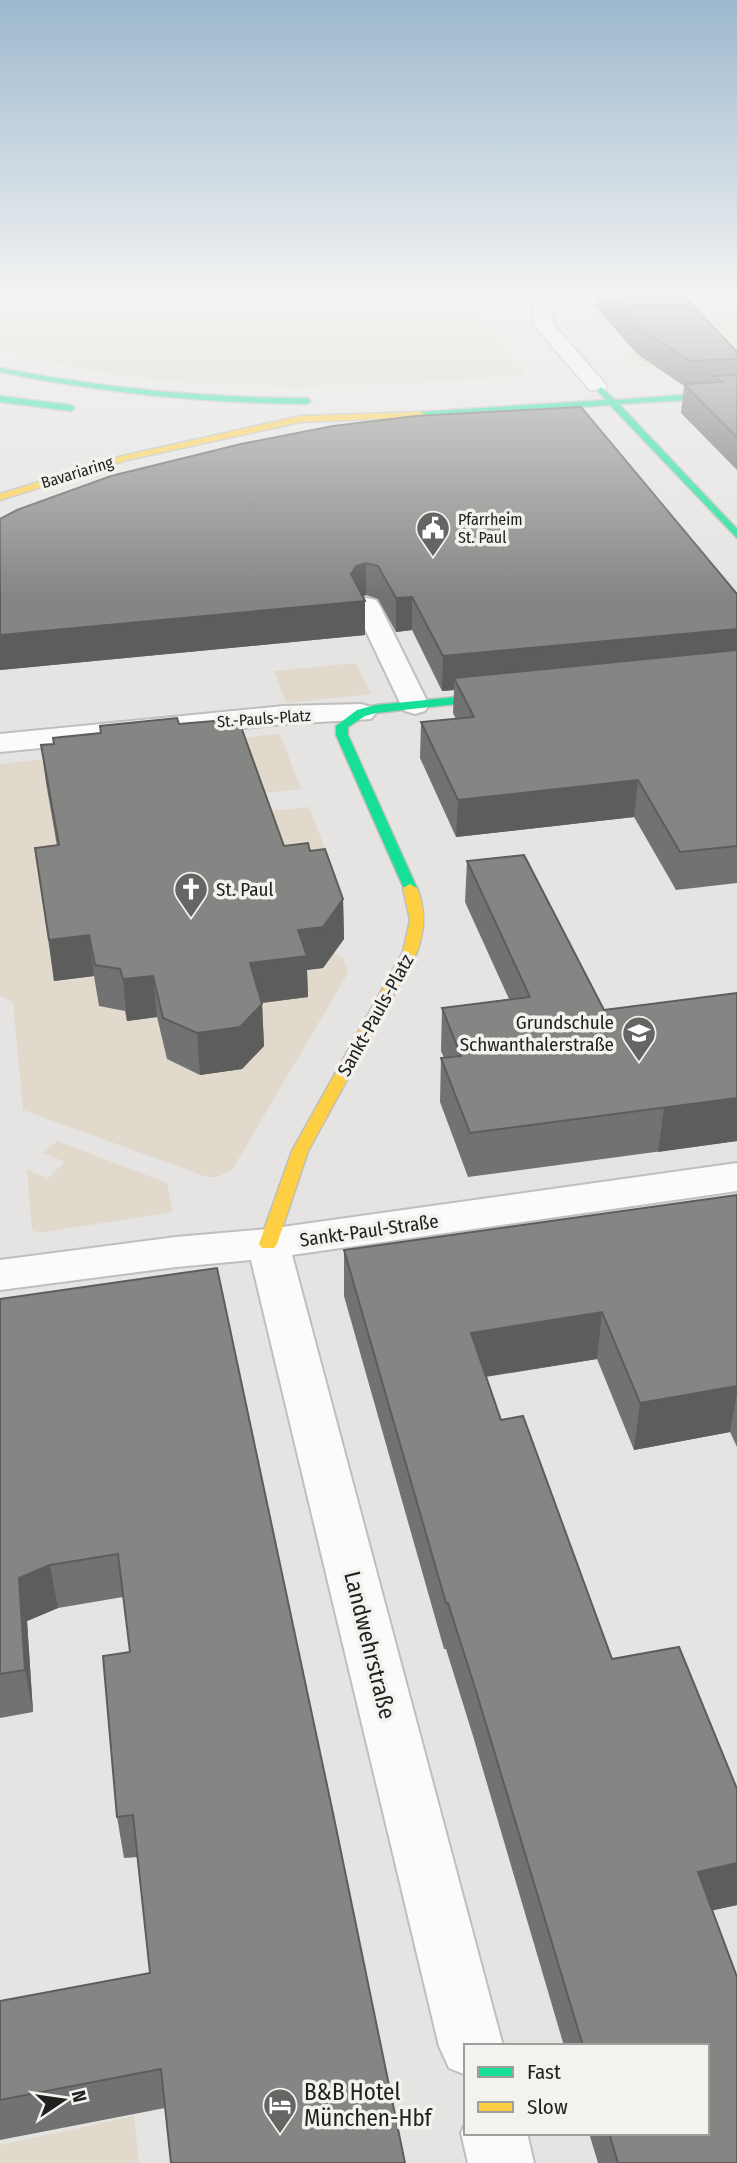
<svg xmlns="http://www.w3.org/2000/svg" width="737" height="2163" viewBox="0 0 737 2163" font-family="'Fira Sans Condensed',sans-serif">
	<rect width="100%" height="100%" fill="#e5e4e2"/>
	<!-- green -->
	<g fill="#e1dacc">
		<path d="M 453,296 L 465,300 L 527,375 C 351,388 171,400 0,349 L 0,299 Z"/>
		<polygon points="608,309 737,310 737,364 641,367 620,353 707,349 679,318 593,322 589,315"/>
		<polygon points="356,663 371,694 286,703 274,671"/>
		<polygon points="280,734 301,789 253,794 178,745"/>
		<polygon points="102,753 49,802 50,806 61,805 68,839 55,981 94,976 125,1010 157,1017 167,1059 252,1004 299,971 324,968 320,955 334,953 343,957 348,973 232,1170 217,1177 207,1177 23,1110 13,1003 0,995 0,764"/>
		<polygon points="309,807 340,887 311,890 259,812"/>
		<polygon points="57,1141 167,1183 173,1212 38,1233 32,1230 27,1170 48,1178 65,1162 43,1153"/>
		<polygon points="134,2116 139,2163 0,2163 0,2145"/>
	</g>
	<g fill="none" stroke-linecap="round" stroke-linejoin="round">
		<!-- street casing -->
		<g stroke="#bfbfbd" stroke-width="4">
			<g id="street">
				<polygon points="532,294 737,295 737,307 551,303 553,324 607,386 604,390 590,390 534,325"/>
				<polygon points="367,598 376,600 380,606 429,705 425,711 415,714 405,711 401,705 354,606 358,600"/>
				<polygon points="361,704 371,707 376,713 371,719 284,724 0,752 0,734 284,706"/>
				<polygon points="737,1163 737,1191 292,1255 503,2046 466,2046 466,2075 449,2068 439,2046 251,1260 176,1267 0,1290 0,1260 176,1237 268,1229"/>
				<polygon points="466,2122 466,2133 527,2133 534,2163 468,2163 461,2133"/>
			</g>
		</g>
		<!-- fast casing -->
		<g stroke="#bfbfbd" stroke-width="3">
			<g id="fast">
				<path d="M 0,368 C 102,388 203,398 307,398 L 311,401 L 307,404 C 203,403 102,393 0,372 Z"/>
				<polygon points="601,387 615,400 737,391 737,397 619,404 737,529 737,538 610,405 421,418 417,415 421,412 606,400 597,390"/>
				<polygon points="0,396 71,405 75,408 71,411 0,402"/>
				<polygon points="507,692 511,694 511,698 376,713 365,716 348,727 348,735 417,888 415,891 405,891 336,735 336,726 357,710 376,705"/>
			</g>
		</g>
		<!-- slow casing -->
		<g stroke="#bfbfbd" stroke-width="3">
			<g id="slow">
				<polygon points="421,412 425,415 424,417 301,422 127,460 0,500 0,494 122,456 301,416"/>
				<path d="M 410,884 L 417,888 C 426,910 425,930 417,952 L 308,1151 L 277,1244 L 274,1248 L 262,1248 L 259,1244 L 292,1151 L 403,952 L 410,920 L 403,888 Z"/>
			</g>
		</g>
		<!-- street -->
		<use href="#street" fill="#fbfbfb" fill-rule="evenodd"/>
		<!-- fast -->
		<use href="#fast" fill="#16e098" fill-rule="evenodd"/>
		<!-- slow -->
		<use href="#slow" fill="#ffcf43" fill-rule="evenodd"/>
	</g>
	<!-- wall -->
	<g fill="#727272">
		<polygon points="597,294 682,294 737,352 737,470 681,413 684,386 637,354 596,307"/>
		<polygon points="0,519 737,594 737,883 676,890 634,817 456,837 420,758 421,722 456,719 453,713 454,690 442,691 412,630 396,632 378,599 366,595 362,597 365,635 0,670"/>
		<polygon points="179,724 284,846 310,851 343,899 344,939 323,968 307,970 308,997 262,1003 264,1046 242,1069 200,1075 167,1059 157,1017 127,1021 125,1011 99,1006 94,976 54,981 35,848 57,846 46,783 41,745 54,744 100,733 100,726"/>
		<polygon points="467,861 604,1010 737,993 737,1141 468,1177 440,1102 441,1058 444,1058 441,1051 442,1008 509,999 465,902"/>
		<polygon points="737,1195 737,1447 730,1432 634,1450 597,1359 486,1377 501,1420 612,1659 737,1789 737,1905 712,1910 737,2163 598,2163 589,2133 707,2133 707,2046 564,2046 473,1736 446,1649 444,1649 344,1296 344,1250"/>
		<polygon points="217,1268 165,2108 0,2140 0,2001 150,1973 138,1857 124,1858 117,1817 130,1652 123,1597 58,1608 27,1621 33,1712 0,1718 0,1299"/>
	</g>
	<!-- shaded-wall -->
	<g fill="#5d5d5c">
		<polygon points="366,563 366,595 356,599 365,601 365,635 0,670 0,635 351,574 356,566"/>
		<polygon points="412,597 412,630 396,632 396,598"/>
		<polygon points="737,629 737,662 454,678 454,690 442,691 443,656"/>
		<polygon points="638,780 634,817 456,837 458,800"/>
		<polygon points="343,899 344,939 323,968 307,970 308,997 252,1004 250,963"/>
		<polygon points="89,935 94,976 54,981 49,940"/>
		<polygon points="153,976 157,1017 127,1021 123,979"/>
		<polygon points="262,1004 264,1046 242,1069 200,1075 197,1033"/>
		<polygon points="737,1098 737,1141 658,1152 664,1108"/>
		<polygon points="602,1312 597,1359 469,1379 471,1333"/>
		<polygon points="737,1386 737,1393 730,1432 634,1450 640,1403"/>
		<polygon points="50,1565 58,1608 27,1621 33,1712 25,1670 19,1578"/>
		<polygon points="737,1863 737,1905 688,1916 698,1872"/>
	</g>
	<!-- building -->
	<g fill="#858584" stroke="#5d5d5c" stroke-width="2">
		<polygon points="609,294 682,294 737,352 737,359 691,361 639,327"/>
		<polygon points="737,375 737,437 684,384 722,382 714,376"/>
		<polygon points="581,407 737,594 737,629 443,656 412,597 396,598 378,566 366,563 356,566 351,574 365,601 0,635 0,519 17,510 111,476 241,444 333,426 416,416"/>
		<polygon points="737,650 737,846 680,852 638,780 458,800 421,722 474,717 454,678"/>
		<polygon points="177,718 179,724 225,720 227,725 240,724 284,846 308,843 310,851 325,849 343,899 323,927 298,930 307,956 250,963 262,1004 240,1027 197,1033 163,1018 153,976 123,979 120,969 95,965 89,935 49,940 35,848 59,845 41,745 54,744 53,738 101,733 100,726"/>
		<polygon points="524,855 604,1010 737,993 737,1098 470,1133 441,1058 461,1056 442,1008 530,997 467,861"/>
		<polygon points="737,1195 737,1386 640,1403 602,1312 471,1333 501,1420 523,1416 612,1659 679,1647 737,1789 737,1863 698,1872 737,1977 737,2163 618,2163 609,2133 707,2133 707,2046 583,2046 476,1691 448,1603 446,1603 344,1250"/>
		<polygon points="217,1268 334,1818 405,2163 171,2163 161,2069 0,2100 0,2001 150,1973 133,1815 117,1817 103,1656 130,1652 118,1554 50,1565 19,1578 25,1670 0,1674 0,1299"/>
	</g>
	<!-- sky -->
	<linearGradient id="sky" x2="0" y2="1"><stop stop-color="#9cb8ce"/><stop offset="0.49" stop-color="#f3f3f2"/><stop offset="1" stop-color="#f3f3f2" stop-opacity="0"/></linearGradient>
	<rect width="737" height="597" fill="url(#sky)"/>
	<!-- icons -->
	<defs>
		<g id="civic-pin" transform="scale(1.75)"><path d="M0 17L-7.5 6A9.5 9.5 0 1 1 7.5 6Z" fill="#666564" stroke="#f4f2ef"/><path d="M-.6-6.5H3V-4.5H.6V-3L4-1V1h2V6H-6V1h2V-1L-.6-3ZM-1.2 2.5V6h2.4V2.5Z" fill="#fff"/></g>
		<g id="church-pin" transform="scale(1.75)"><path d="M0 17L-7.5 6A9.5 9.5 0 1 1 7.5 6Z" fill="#666564" stroke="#f4f2ef"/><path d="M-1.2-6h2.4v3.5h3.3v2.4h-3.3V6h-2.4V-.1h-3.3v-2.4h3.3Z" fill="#fff"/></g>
		<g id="school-pin" transform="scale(1.75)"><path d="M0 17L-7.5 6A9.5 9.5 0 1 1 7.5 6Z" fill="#666564" stroke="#f4f2ef"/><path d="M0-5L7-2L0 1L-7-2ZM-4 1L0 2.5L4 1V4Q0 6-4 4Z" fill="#fff"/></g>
		<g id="hotel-pin" transform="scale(1.75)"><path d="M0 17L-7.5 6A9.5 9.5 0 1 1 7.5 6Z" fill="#666564" stroke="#f4f2ef"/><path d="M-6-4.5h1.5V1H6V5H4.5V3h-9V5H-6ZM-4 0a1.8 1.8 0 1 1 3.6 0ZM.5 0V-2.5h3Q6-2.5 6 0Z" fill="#fff"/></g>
	</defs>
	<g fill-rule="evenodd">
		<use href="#civic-pin" x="433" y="528"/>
		<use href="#church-pin" x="191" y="889"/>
		<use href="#school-pin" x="639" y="1033"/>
		<use href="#hotel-pin" x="280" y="2105"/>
	</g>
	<g text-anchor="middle" stroke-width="7" stroke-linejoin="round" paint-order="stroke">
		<!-- far-street labels -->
		<g font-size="16" fill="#222120" stroke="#f4f2ef">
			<text transform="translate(77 472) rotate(-17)" y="6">Bavariaring</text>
			<text transform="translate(264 718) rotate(-4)" y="6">St.-Pauls-Platz</text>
		</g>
		<!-- far-poi labels -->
		<g font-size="16" fill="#222120" stroke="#f4f2ef" text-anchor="start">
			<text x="458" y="525">Pfarrheim<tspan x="458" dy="18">St. Paul</tspan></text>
		</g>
		<!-- poi labels -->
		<g font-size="19" fill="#222120" stroke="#f4f2ef" text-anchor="start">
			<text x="216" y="896">St. Paul</text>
			<text x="614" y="1029" text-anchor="end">Grundschule<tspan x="614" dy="22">Schwanthalerstraße</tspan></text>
		</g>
		<!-- street labels -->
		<g font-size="19" fill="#222120" stroke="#f4f2ef">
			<text transform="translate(375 1015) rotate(-61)" y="7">Sankt-Pauls-Platz</text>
			<text transform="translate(369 1230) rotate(-8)" y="7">Sankt-Paul-Straße</text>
		</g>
		<!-- near-street labels -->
		<g font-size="23" fill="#222120" stroke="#f4f2ef">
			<text transform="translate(370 1645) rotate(76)" y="8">Landwehrstraße</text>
		</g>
		<!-- near-poi labels -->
		<g font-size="23" fill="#222120" stroke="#f4f2ef" text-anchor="start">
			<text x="304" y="2100">B&amp;B Hotel<tspan x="304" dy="26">München-Hbf</tspan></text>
		</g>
	</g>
	<!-- legend -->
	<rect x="464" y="2044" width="245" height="91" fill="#f4f2ef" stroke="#a09e9c" stroke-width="2"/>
	<rect x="478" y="2067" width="35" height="10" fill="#16e098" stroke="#a09e9c" stroke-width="2"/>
	<text x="527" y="2079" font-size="21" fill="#222120">Fast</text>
	<rect x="478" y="2102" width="35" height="10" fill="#ffcf43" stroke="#a09e9c" stroke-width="2"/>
	<text x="527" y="2114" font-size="21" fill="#222120">Slow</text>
	<!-- north arrow -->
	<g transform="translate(63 2100) rotate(77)" stroke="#f4f2ef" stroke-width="5" paint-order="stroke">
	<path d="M0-5L12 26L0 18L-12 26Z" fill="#222120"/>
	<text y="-10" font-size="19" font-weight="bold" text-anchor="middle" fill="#222120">N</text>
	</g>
</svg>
